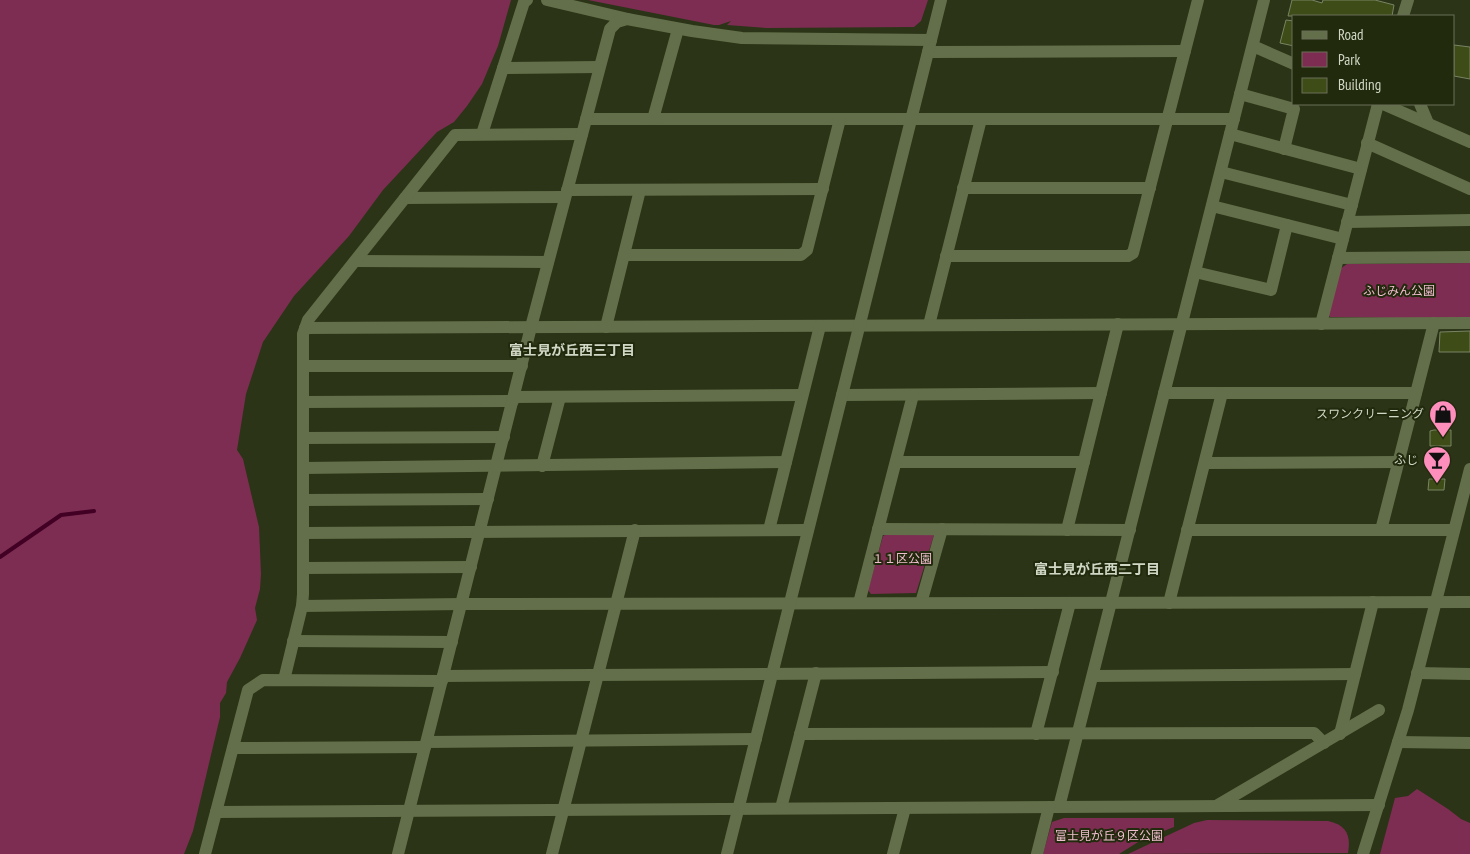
<svg xmlns="http://www.w3.org/2000/svg" width="1470" height="854" viewBox="0 0 1470 854" font-family="'PT Sans Narrow','Noto Sans JP',sans-serif">
	<rect width="100%" height="100%" fill="#2b3417"/>
	<!-- green -->
	<g fill="#7d2d51">
		<polygon points="0,0 511,0 498,46 482,84 467,106 454,122 437,132 383,190 349,236 294,296 263,342 246,394 237,450 243,459 259,527 261,574 260,589 255,608 257,620 240,658 227,682 226,693 220,703 220,717 193,831 184,854 0,854"/>
		<polygon points="588,0 928,0 921,21 914,27 767,28 727,25 731,21 719,25 714,25"/>
		<polygon points="1470,263 1470,319 1330,317 1328,314 1340,269 1347,264"/>
		<polygon points="887,534 934,535 916,593 871,594 868,590 883,536"/>
		<polygon points="1417,789 1448,809 1461,819 1470,823 1470,854 1380,854 1395,798 1408,796"/>
		<polygon points="1064,818 1174,818 1174,827 1143,839 1119,854 1043,854 1052,822"/>
		<path d="M 1207,820 L 1328,821 C 1347,825 1351,836 1348,853 L 1128,854 L 1194,823 Z"/>
	</g>
	<g fill="none" stroke-linecap="round" stroke-linejoin="round">
		<!-- stream -->
		<polyline stroke="#420024" stroke-width="4" points="0,557 61,515 94,511"/>
	</g>
	<!-- building -->
	<g fill="#3e4c18" stroke="#798464">
		<polygon points="1292,0 1312,0 1322,3 1323,0 1375,0 1394,5 1392,16 1288,16"/>
		<polygon points="1286,20 1294,21 1294,46 1280,43"/>
		<polygon points="1454,45 1470,47 1470,79 1454,76"/>
		<polygon points="1470,331 1470,352 1439,352 1440,332"/>
		<polygon points="1434,430 1451,430 1451,446 1430,446 1430,431"/>
		<polygon points="1429,479 1445,479 1444,490 1428,490"/>
	</g>
	<g fill="none" stroke-linecap="round" stroke-linejoin="round">
		<!-- minor -->
		<g stroke="#636f4a" stroke-width="12">
			<polyline points="547,0 628,19"/>
			<polyline points="1403,16 1408,0"/>
			<polyline points="1253,46 1294,64"/>
			<polyline points="928,52 1185,51"/>
			<polyline points="503,68 599,67"/>
			<polyline points="1240,94 1294,109 1284,149"/>
			<polyline points="1383,104 1470,142"/>
			<polyline points="1420,104 1428,123"/>
			<polyline points="586,119 1234,119"/>
			<polyline points="653,119 678,29"/>
			<polyline points="482,134 524,2 527,0"/>
			<polyline points="1230,134 1361,169"/>
			<polyline points="1367,143 1470,189"/>
			<polyline points="1221,172 1352,205"/>
			<polyline points="963,188 1150,188"/>
			<polyline points="567,190 823,189"/>
			<polyline points="405,198 565,197"/>
			<polyline points="1212,206 1343,239"/>
			<polyline points="1347,222 1470,220"/>
			<polyline points="624,255 801,255 807,250 840,119"/>
			<polyline points="946,256 1128,256 1133,253 1198,0"/>
			<polyline points="1338,258 1470,257"/>
			<polyline points="355,261 548,262"/>
			<polyline points="1195,272 1271,290 1287,225"/>
			<polyline points="1321,324 1378,104"/>
			<polyline points="929,325 981,119"/>
			<polyline points="606,327 640,190"/>
			<polyline points="305,328 1470,323"/>
			<polyline points="304,366 522,366"/>
			<polyline points="1164,393 1416,393"/>
			<polyline points="842,395 1101,393"/>
			<polyline points="514,397 802,395"/>
			<polyline points="303,402 513,401"/>
			<polyline points="303,438 504,437"/>
			<polyline points="896,462 1084,462"/>
			<polyline points="1205,463 1398,462"/>
			<polyline points="542,466 560,397"/>
			<polyline points="303,468 786,462"/>
			<polyline points="303,500 488,499"/>
			<polyline points="878,529 1130,530"/>
			<polyline points="769,530 820,326"/>
			<polyline points="1067,530 1118,324"/>
			<polyline points="1187,530 1454,530"/>
			<polyline points="1381,530 1434,323"/>
			<polyline points="303,533 808,530"/>
			<polyline points="303,568 471,567"/>
			<polyline points="859,603 913,395"/>
			<polyline points="921,603 942,529"/>
			<polyline points="1169,603 1222,393"/>
			<polyline points="302,606 462,604 1470,602"/>
			<polyline points="293,641 452,642"/>
			<polyline points="1417,673 1470,674"/>
			<polyline points="443,676 1053,672"/>
			<polyline points="1093,676 1355,674"/>
			<polyline points="284,680 302,606 303,594 303,334 308,320 455,135 582,134"/>
			<polyline points="800,734 1314,733 1324,743"/>
			<polyline points="1036,734 1070,603"/>
			<polyline points="1340,734 1373,602"/>
			<polyline points="427,742 756,739"/>
			<polyline points="1398,742 1470,743"/>
			<polyline points="233,748 425,747"/>
			<polyline points="1218,805 1379,710"/>
			<polyline points="1059,807 1264,0"/>
			<polyline points="781,808 816,673"/>
			<polyline points="216,812 1379,805"/>
			<polyline points="205,854 248,690 263,680 442,681"/>
			<polyline points="398,854 531,327 610,29 617,22 627,19 692,31 742,38 931,40 941,0"/>
			<polyline points="552,854 635,530"/>
			<polyline points="727,854 931,40"/>
			<polyline points="893,854 905,808"/>
			<polyline points="1037,854 1049,807"/>
			<polyline points="1363,854 1408,710 1470,469"/>
		</g>
	</g>
	<!-- icons -->
	<defs>
		<g id="shop-pin" transform="scale(1.4375)"><path d="M0 17L-7.5 6A9.5 9.5 0 1 1 7.5 6Z" fill="#fe8ebc" stroke="#222a0d"/><path d="M-5-2.5h2.3a2.7 3.5 0 0 1 5.4 0H5L5.5 6h-11ZM-1.5-2.5h3a1.5 2.3 0 0 0-3 0Z" fill="#111"/></g>
		<g id="bar-pin" transform="scale(1.4375)"><path d="M0 17L-7.5 6A9.5 9.5 0 1 1 7.5 6Z" fill="#fe8ebc" stroke="#222a0d"/><path d="M-6-5H6L.8 .8V4.5H3.5V6h-7V4.5H-.8V.8Z" fill="#111"/></g>
	</defs>
	<g fill-rule="evenodd">
		<use href="#shop-pin" x="1443" y="414"/>
		<use href="#bar-pin" x="1437" y="460"/>
	</g>
	<g text-anchor="middle" stroke-width="4" stroke-linejoin="round" paint-order="stroke">
		<!-- park labels -->
		<g font-size="12" fill="#f1bed0" stroke="#222a0d">
			<text x="1399" y="295">ふじみん公園</text>
			<text x="902" y="563">１１区公園</text>
			<text x="1109" y="840">富士見が丘９区公園</text>
		</g>
		<!-- poi labels -->
		<g font-size="12" fill="#d1d7c5" stroke="#222a0d" text-anchor="end">
			<text x="1424" y="418">スワンクリーニング</text>
			<text x="1418" y="464">ふじ</text>
		</g>
		<!-- neighbourhood labels -->
		<g font-size="14" font-weight="bold" fill="#d1d7c5" stroke="#222a0d">
			<text x="572" y="355">富士見が丘西三丁目</text>
			<text x="1097" y="574">富士見が丘西二丁目</text>
		</g>
	</g>
	<!-- legend -->
	<rect x="1292" y="15" width="162" height="90" fill="#222a0d" stroke="#686f57"/>
	<rect x="1302" y="31" width="25" height="8" fill="#636f4a" stroke="#686f57"/>
	<text x="1338" y="40" font-size="15" fill="#d1d7c5">Road</text>
	<rect x="1302" y="52" width="25" height="15" fill="#7d2d51" stroke="#686f57"/>
	<text x="1338" y="65" font-size="15" fill="#d1d7c5">Park</text>
	<rect x="1302" y="78" width="25" height="15" fill="#3e4c18" stroke="#686f57"/>
	<text x="1338" y="90" font-size="15" fill="#d1d7c5">Building</text>
</svg>
